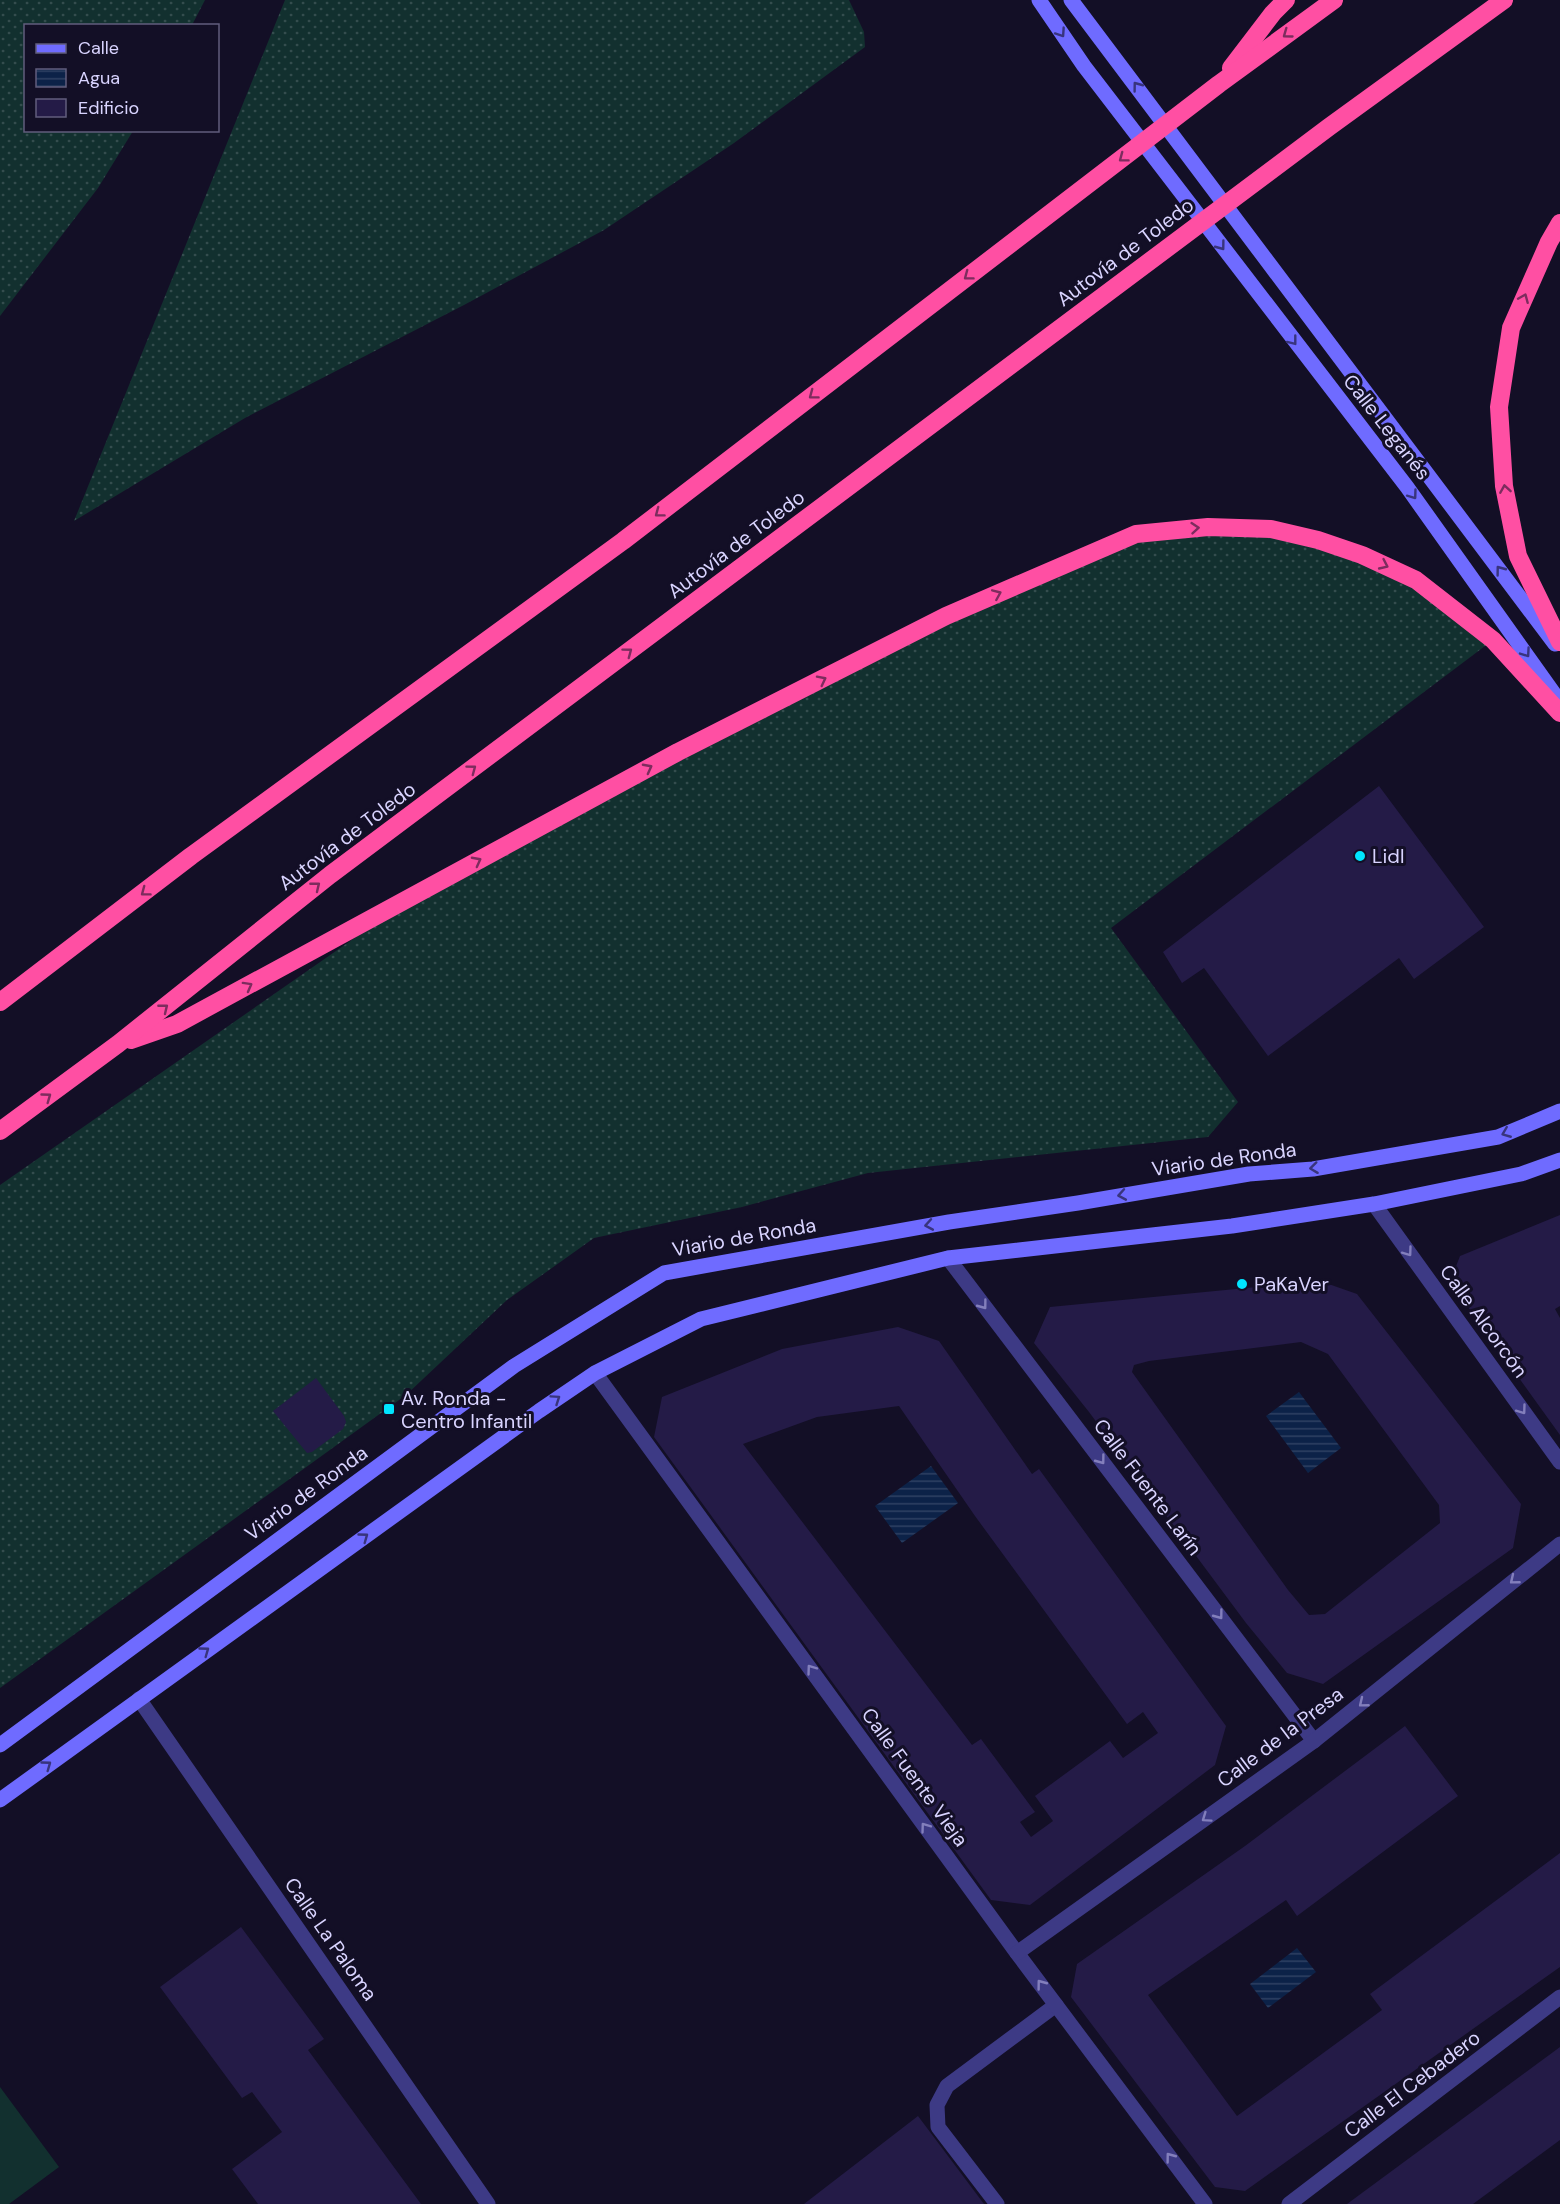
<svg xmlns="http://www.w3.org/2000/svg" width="1560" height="2204" viewBox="0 0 1560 2204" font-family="'DM Sans',sans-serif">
	<defs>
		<pattern id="grass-dots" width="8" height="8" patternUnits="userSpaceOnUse" patternTransform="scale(1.5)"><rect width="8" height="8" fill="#12302f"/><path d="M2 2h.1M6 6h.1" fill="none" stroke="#344d4e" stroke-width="1.8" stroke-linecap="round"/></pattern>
		<pattern id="water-rules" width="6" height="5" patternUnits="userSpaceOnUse" patternTransform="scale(1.5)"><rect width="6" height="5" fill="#0c2248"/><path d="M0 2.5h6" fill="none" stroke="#2f4163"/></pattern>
	</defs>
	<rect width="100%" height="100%" fill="#130f26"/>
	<!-- grass -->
	<g fill="url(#grass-dots)">
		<polygon points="0,0 205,0 192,25 26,26 26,130 133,131 98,188 0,316"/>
		<polygon points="285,0 849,0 864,32 865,47 734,143 604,230 464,305 245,418 74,521"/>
		<polygon points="1271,529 1362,555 1493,640 1111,928 1238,1102 1208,1137 868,1173 742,1207 594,1238 507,1300 406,1395 0,1688 0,1185 425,889 678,752 1136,534"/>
	</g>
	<!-- garden -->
	<polygon fill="#12302f" points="0,2087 59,2167 9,2204 0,2204"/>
	<!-- water -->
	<g fill="url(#water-rules)">
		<polygon points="1299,1392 1341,1448 1308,1473 1266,1416"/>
		<polygon points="931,1466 958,1503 902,1543 875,1506"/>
		<polygon points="1297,1948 1316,1972 1268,2008 1250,1984"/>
	</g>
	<!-- building -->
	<g fill="#241b47" fill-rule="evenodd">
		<polygon points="1379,786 1484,927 1414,979 1399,958 1268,1056 1204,968 1182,983 1163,952"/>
		<polygon points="1560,1215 1560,1306 1555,1309 1560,1318 1560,1435 1450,1282 1460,1256"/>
		<path d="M 1320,1281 L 1357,1294 L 1521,1504 L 1513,1548 L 1323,1684 L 1287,1673 L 1246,1623 L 1089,1412 L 1034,1343 L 1050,1307 ZM 1301,1342 L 1328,1354 L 1439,1505 L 1440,1523 L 1325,1614 L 1309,1615 L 1288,1590 L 1132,1372 L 1134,1365 L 1149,1361 Z"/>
		<path d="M 898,1327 L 939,1341 L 1032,1474 L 1039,1469 L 1226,1726 L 1215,1765 L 1030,1905 L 991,1900 L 654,1437 L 662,1397 L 782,1349 ZM 899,1406 L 975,1516 L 1127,1724 L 1143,1712 L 1158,1733 L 1123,1758 L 1110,1741 L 1035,1796 L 1053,1821 L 1031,1837 L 1020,1822 L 1035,1812 L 981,1739 L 972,1745 L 743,1444 L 817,1417 Z"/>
		<polygon points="316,1378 344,1416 346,1422 343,1429 312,1452 307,1453 273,1411"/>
		<polygon points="1405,1726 1458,1796 1297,1916 1286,1900 1148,1995 1237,2116 1382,2010 1370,1994 1560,1853 1560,1967 1245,2191 1215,2187 1071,1997 1077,1964 1245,1846"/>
		<polygon points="241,1927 324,2039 308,2050 421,2204 258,2204 232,2169 282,2132 252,2092 242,2098 160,1987"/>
		<polygon points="1560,2047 1560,2140 1473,2204 1347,2204"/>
		<polygon points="918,2116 984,2204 804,2204"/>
	</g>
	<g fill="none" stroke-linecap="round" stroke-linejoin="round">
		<!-- lane -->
		<polyline stroke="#3d3a85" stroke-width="15" points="997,2204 938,2127 937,2105 947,2086 1056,2005"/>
		<!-- street -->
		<g stroke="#3d3a85" stroke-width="15">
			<polyline points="1374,1204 1560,1462"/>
			<polyline points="948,1258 1314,1741"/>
			<polyline points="595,1373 1017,1953 1205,2204"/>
			<polyline points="139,1699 488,2204"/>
			<polyline points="1017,1953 1314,1741 1560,1544"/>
			<polyline points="1289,2204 1560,1997"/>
		</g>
		<!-- secondary -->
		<g stroke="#6f6bff" stroke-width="15">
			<polyline points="1039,0 1084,66 1407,487 1560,702"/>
			<polyline points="1071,0 1555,644"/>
			<polyline points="0,1745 514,1366 664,1273 949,1222 1078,1203 1249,1174 1313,1169 1498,1137 1560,1111"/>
			<polyline points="0,1800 539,1411 595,1373 701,1319 948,1258 1232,1226 1374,1204 1521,1174 1560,1160"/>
		</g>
		<!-- highway -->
		<g stroke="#ff4fa3" stroke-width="18">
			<polyline points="1231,68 1273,13 1286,0"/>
			<polyline points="1560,223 1549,242 1511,328 1499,407 1504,486 1518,556 1560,642"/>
			<polyline points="0,1002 191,856 623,541 1219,84 1334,0"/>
			<polyline points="131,1040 177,1024 678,752 946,616 1136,534 1208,527 1271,529 1318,540 1362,555 1416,580 1493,640 1560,713"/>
			<polyline points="0,1131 118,1044 330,875 1329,127 1504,0"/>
		</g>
	</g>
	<!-- one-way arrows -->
	<defs><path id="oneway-chevron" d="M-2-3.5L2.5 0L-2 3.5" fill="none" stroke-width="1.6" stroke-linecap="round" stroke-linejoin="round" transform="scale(1.5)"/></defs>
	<g stroke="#38347d">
		<use href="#oneway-chevron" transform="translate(1061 33) rotate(56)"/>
		<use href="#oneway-chevron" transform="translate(1137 86) rotate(-127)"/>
		<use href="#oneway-chevron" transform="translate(1221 246) rotate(53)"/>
		<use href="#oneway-chevron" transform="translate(1293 341) rotate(52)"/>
		<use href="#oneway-chevron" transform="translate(1413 495) rotate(54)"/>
		<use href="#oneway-chevron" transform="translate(1500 570) rotate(-127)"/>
		<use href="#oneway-chevron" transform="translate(1526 653) rotate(55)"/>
		<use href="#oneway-chevron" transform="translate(1506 1133) rotate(158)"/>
		<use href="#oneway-chevron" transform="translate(1314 1168) rotate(173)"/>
		<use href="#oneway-chevron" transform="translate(1122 1195) rotate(170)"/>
		<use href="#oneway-chevron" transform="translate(929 1225) rotate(170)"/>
		<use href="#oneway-chevron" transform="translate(556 1399) rotate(-34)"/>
		<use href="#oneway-chevron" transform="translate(364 1537) rotate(-36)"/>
		<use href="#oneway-chevron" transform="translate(205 1651) rotate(-36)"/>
		<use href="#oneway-chevron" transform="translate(47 1765) rotate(-36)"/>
	</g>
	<g stroke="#7d2c5e">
		<use href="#oneway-chevron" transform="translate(1287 34) rotate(144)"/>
		<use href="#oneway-chevron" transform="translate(1123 158) rotate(143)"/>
		<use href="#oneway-chevron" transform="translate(968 276) rotate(143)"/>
		<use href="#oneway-chevron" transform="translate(1524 298) rotate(-67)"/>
		<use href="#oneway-chevron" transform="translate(813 395) rotate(143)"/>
		<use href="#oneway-chevron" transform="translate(1505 489) rotate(-99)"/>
		<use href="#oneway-chevron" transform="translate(659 513) rotate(143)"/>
		<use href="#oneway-chevron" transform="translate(1195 528) rotate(-5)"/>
		<use href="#oneway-chevron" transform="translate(1384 565) rotate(25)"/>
		<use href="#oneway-chevron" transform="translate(997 594) rotate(-23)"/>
		<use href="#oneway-chevron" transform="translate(628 652) rotate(-37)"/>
		<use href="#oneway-chevron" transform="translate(822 680) rotate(-27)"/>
		<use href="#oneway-chevron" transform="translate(648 768) rotate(-28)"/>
		<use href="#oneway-chevron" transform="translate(472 769) rotate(-37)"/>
		<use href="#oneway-chevron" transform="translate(477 861) rotate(-28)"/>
		<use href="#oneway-chevron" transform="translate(316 886) rotate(-39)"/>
		<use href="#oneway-chevron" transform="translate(145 892) rotate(143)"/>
		<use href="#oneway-chevron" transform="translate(248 986) rotate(-29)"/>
		<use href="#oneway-chevron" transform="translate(164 1008) rotate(-39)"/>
		<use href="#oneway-chevron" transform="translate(47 1097) rotate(-36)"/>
	</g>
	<g stroke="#837fbc">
		<use href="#oneway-chevron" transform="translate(1408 1252) rotate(54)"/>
		<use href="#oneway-chevron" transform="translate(983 1305) rotate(53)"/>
		<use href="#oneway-chevron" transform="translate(1522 1410) rotate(54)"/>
		<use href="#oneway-chevron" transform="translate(1101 1460) rotate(53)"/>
		<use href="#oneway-chevron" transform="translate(1514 1580) rotate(141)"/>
		<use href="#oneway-chevron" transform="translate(1219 1615) rotate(53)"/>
		<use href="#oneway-chevron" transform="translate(811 1669) rotate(-126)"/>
		<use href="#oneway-chevron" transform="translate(1363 1703) rotate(141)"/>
		<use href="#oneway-chevron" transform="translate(1206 1818) rotate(145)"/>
		<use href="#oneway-chevron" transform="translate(925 1827) rotate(-126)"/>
		<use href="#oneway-chevron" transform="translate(1041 1984) rotate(-127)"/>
		<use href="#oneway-chevron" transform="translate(1170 2157) rotate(-127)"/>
	</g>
	<!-- markers -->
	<g fill="#00e5ff" stroke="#130f26" stroke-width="2">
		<circle cx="1360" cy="856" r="6"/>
		<circle cx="1242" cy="1284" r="6"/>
		<rect x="383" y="1403" width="12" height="12" rx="3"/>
	</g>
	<g text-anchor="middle" stroke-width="6" stroke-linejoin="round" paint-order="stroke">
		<!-- street labels -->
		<g font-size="20" fill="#d9d4ff" stroke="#130f26">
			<text transform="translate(1125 252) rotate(-37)" y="7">Autovía de Toledo</text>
			<text transform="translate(1387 427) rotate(52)" y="7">Calle Leganés</text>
			<text transform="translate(736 544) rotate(-37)" y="7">Autovía de Toledo</text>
			<text transform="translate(347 836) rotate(-37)" y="7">Autovía de Toledo</text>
			<text transform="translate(1224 1159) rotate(-8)" y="7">Viario de Ronda</text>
			<text transform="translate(744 1237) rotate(-10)" y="7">Viario de Ronda</text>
			<text transform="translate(1484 1321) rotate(54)" y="7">Calle Alcorcón</text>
			<text transform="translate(1148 1487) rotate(53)" y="7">Calle Fuente Larín</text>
			<text transform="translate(306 1493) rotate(-36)" y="7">Viario de Ronda</text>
			<text transform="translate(1280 1737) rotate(-37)" y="7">Calle de la Presa</text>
			<text transform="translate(915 1777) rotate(54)" y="7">Calle Fuente Vieja</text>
			<text transform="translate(331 1939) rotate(55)" y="7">Calle La Paloma</text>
			<text transform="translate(1412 2084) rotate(-37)" y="7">Calle El Cebadero</text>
		</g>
		<!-- poi labels -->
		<g font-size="20" fill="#d9d4ff" stroke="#130f26" text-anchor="start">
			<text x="1372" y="863">Lidl</text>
			<text x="1254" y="1291">PaKaVer</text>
			<text x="401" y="1405">Av. Ronda -<tspan x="401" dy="23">Centro Infantil</tspan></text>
		</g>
	</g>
	<!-- legend -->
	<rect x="24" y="24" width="195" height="108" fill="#130f26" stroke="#625e7d" stroke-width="1.5"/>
	<rect x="36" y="44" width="30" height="9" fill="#6f6bff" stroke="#625e7d" stroke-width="1.5"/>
	<text x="78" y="54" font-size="18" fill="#d9d4ff">Calle</text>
	<rect x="36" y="69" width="30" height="18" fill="url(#water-rules)" stroke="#625e7d" stroke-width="1.5"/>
	<text x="78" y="84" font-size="18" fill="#d9d4ff">Agua</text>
	<rect x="36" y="99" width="30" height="18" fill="#241b47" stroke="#625e7d" stroke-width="1.5"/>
	<text x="78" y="114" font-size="18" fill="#d9d4ff">Edificio</text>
</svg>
